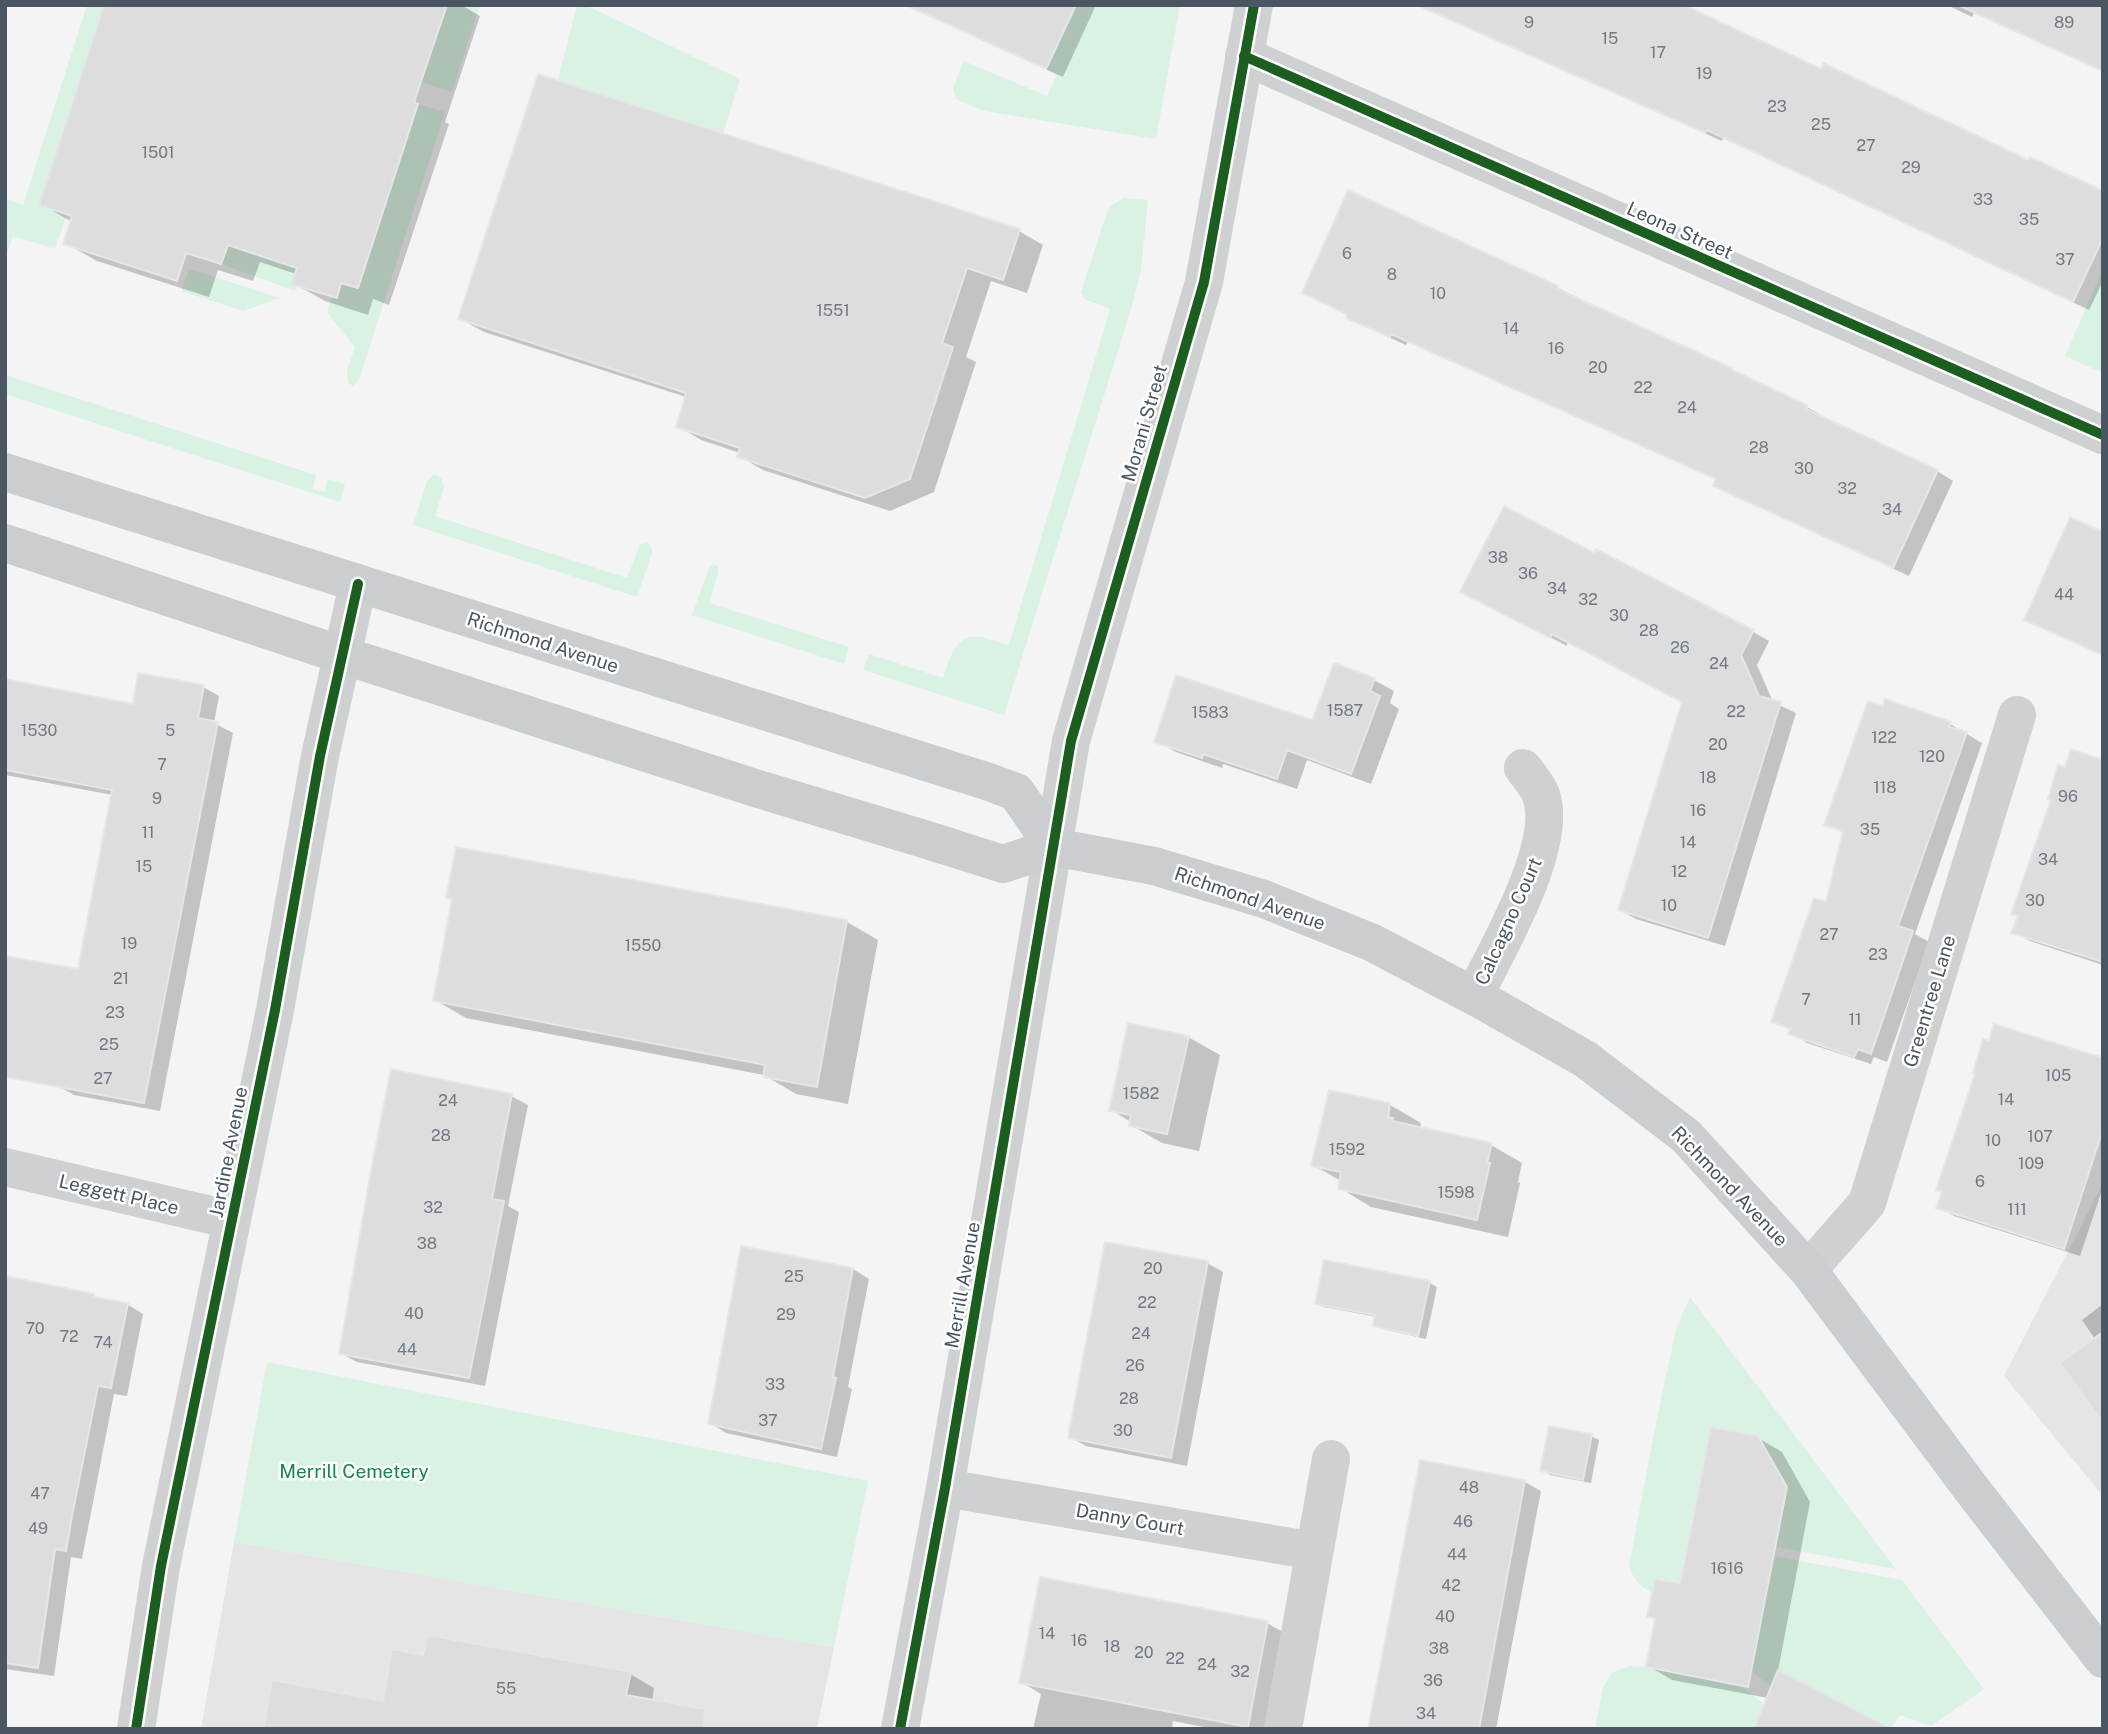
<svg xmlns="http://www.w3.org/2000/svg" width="2108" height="1734" viewBox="0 0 2108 1734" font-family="'Public Sans',sans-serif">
	<rect width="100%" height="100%" fill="#f4f4f4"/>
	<!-- education -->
	<g fill="#e6e5e6">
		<polygon points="2103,1183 2103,1496 2004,1376"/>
		<polygon points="234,1542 834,1647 817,1729 201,1729"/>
	</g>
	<!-- green -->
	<g fill="#d9f2e3">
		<polygon points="87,5 104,5 39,204 67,214 55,249 13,236 5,258 5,199 23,205"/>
		<polygon points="447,5 480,5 452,92 421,82"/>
		<polygon points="577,5 585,5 740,79 723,134 558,80"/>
		<polygon points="1076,5 1180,5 1156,139 996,113 979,109 956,99 953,88 964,61 1047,96 1056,76 1046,69"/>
		<polygon points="418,104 445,112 359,380 353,386 348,383 347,371 355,347 327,312 332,297 337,298 341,283 358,287"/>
		<path d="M 1123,198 L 1148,200 L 1141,270 L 1131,309 L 1004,715 L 863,670 L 869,654 L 943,678 C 950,659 955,632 981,637 C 991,639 1000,643 1009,645 L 1110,309 L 1084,299 L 1081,292 L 1105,218 L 1110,207 Z"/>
		<polygon points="230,241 297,268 291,283 297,285 295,291 221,264"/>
		<polygon points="189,269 280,298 243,311 181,291"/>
		<polygon points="2103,269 2103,373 2065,356"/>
		<polygon points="5,375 316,475 313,489 324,492 328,479 345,484 340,502 5,394"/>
		<polygon points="434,474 441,477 444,487 435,516 627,578 640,544 647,542 651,546 652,553 637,597 413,525 427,481"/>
		<polygon points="713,564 718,566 718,573 709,603 849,647 844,664 692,615 709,568"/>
		<path d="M 1690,1297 L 1896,1569 L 1776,1547 L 1787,1487 L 1758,1436 L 1711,1427 L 1680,1583 L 1655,1579 L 1652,1592 C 1639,1586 1634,1580 1629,1566 L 1655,1428 L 1676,1329 Z"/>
		<polygon points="267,1362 868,1481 834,1647 234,1542"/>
		<polygon points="1774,1556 1902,1580 1984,1689 1931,1726 1900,1715 1891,1728 1806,1684 1795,1705 1751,1671"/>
		<polygon points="1629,1666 1646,1667 1737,1684 1764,1704 1754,1729 1595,1729 1603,1687 1612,1673"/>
	</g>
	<!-- shadow -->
	<g fill="#0003">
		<polygon points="106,5 461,5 480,16 445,122 449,124 389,305 373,299 368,315 325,301 293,283 296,274 260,262 253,281 218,270 209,297 97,261 65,243 72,222 41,204"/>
		<polygon points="904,5 1096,5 1063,77"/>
		<polygon points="1416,5 1678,5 1822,71 2103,193 2103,281 2089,310 1723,138 1722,141"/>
		<polygon points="1947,5 2103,5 2103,71 1974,13 1972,17"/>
		<polygon points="1349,193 1558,288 1807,407 1823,416 1822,418 1937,471 1953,481 1909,576 1731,494 1718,480 1408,342 1406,345 1364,326 1348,317 1349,315 1304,292"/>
		<polygon points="1019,231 1043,245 1027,293 991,281 966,357 976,362 934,492 890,511 763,470 739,456 740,453 701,440 678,426 686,397 484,332 460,319"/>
		<polygon points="1478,600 1753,632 1769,641 1757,665 1773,702 1796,713 1725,946 1636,919 1620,910 1684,702 1568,641 1567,646"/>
		<polygon points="1335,665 1374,680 1394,691 1390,703 1399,709 1371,784 1307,760 1297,789 1223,764 1222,768 1176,752 1156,741 1313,722"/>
		<polygon points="5,680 135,706 203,687 219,696 214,723 233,733 160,1111 74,1095 58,1086 113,795 5,775"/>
		<polygon points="1950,724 1982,743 1915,934 1929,942 1887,1062 1874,1057 1871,1064 1807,1043 1791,1033 1792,1031 1773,1021 1827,904 1845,834 1826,824"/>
		<polygon points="2103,761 2103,965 2030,941 2014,932 2066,769"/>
		<polygon points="448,897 847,922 878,940 848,1104 796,1094 764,1075 466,1018 435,1000 454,900"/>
		<polygon points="1188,1037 1220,1055 1199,1151 1162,1143 1131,1125 1131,1122 1111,1110"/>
		<polygon points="2103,1060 2103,1187 2080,1256 1954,1216 1938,1207 1977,1074"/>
		<polygon points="1331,1093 1390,1105 1421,1123 1420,1129 1491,1145 1522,1163 1518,1182 1520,1183 1508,1237 1371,1207 1340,1188 1341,1181 1313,1165"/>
		<polygon points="511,1096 528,1105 508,1206 519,1212 485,1386 357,1362 340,1353"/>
		<polygon points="1325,1262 1430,1283 1437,1287 1426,1339 1382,1329 1375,1325 1377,1317 1324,1307 1317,1303"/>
		<polygon points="1207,1263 1223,1272 1187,1466 1086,1446 1070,1437"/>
		<polygon points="853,1269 869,1279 848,1387 852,1389 837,1457 726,1433 710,1423"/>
		<polygon points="94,1295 101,1300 127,1304 143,1314 127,1396 114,1394 82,1559 71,1557 54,1676 5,1669 5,1401"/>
		<polygon points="2103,1304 2103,1420 2095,1339 2082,1320"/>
		<polygon points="1591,1436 1599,1440 1591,1483 1550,1475 1542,1470"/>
		<polygon points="1758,1438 1782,1452 1810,1502 1778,1671 1768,1698 1672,1680 1648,1666 1657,1620 1649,1616 1681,1585"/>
		<polygon points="1421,1462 1525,1482 1541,1491 1496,1729 1370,1729"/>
		<polygon points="1267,1623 1290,1636 1272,1729 1214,1729 1173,1721 1172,1729 1033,1729 1041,1694 1021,1682"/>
		<polygon points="424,1657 630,1674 654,1688 652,1701 384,1703"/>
	</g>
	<!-- building -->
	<g fill="#ddddde" stroke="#e5e6e7" stroke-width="2">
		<polygon points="104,5 447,5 414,102 418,104 358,288 341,283 337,298 291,284 297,268 228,245 221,264 186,253 177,281 63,244 72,216 39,205"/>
		<polygon points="906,5 1076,5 1046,69"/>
		<polygon points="1417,5 1684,5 1821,69 1823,63 2028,160 2030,157 2103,191 2103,238 2073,302 1707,130 1705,133"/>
		<polygon points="1958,5 2103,5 2103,71 2074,58"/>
		<polygon points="538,74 1020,229 1003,280 967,268 942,343 953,347 910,479 865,498 737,457 740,448 676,427 686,393 458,319"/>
		<polygon points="1348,190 1558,286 1557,289 1732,368 1732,370 1807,405 1806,409 1938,470 1893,568 1713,486 1716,479 1391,334 1390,337 1346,318 1347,314 1302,293"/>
		<polygon points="1504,506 1594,553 1596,549 1754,630 1741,655 1759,696 1781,702 1708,938 1618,910 1682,702 1552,634 1550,638 1460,592"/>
		<polygon points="2070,517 2103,532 2103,655 2024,620"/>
		<polygon points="1334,663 1375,678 1370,691 1380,696 1351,774 1287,750 1277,779 1203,754 1202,758 1154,742 1176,675 1312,720"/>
		<polygon points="138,673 204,685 198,718 218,722 144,1103 5,1077 5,956 78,969 112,790 5,770 5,679 133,704"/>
		<polygon points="1885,699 1951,722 1949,727 1967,732 1898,926 1913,931 1892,993 1871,1054 1858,1049 1854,1057 1788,1034 1791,1029 1771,1022 1814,898 1826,902 1843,831 1824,825 1868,701 1883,706"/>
		<polygon points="2071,749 2103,760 2103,962 2011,933 2018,916 2011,914 2051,800 2048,799 2058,765 2065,767"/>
		<polygon points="456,847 847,920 817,1087 763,1077 765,1065 433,1001 452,899 446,898"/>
		<polygon points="1128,1023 1189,1036 1167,1134 1129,1126 1131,1115 1109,1111"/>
		<polygon points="1994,1024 2103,1058 2103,1129 2064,1249 1936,1208 1942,1192 1936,1190 1975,1074 1973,1073 1983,1039 1989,1041"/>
		<polygon points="391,1069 512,1094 492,1199 504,1201 469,1378 339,1354 372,1165"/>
		<polygon points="1329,1090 1390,1103 1388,1117 1393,1118 1392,1121 1492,1143 1487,1163 1490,1163 1477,1220 1338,1189 1341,1172 1311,1166"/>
		<polygon points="1105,1242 1208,1261 1171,1458 1068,1438"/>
		<polygon points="741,1246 853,1268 833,1377 836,1378 821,1449 708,1424"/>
		<polygon points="1324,1260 1430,1281 1418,1336 1373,1326 1375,1315 1315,1304"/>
		<polygon points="5,1276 94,1294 94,1297 128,1303 111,1388 98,1386 72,1516 66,1551 55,1549 38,1668 5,1663"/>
		<polygon points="2103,1332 2103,1423 2060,1363"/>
		<polygon points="1549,1426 1592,1434 1583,1480 1540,1471"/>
		<polygon points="1711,1427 1758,1436 1787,1487 1748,1687 1646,1667 1655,1618 1647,1617 1655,1579 1680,1583"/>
		<polygon points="1420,1460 1525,1480 1479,1729 1368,1729"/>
		<polygon points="1040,1577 1268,1621 1248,1727 1019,1683"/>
		<polygon points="427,1635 631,1672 626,1695 705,1709 704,1729 263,1729 272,1680 383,1701 392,1649 423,1655"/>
		<polygon points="1778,1670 1892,1729 1754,1729"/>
	</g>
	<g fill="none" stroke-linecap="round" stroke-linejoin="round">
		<!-- minor -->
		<g stroke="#ced0d2" stroke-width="38">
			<polyline points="1244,56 2103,435"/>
			<path d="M 1474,996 C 1497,950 1559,845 1541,795 C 1538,786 1529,776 1523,768"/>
			<polyline points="5,1167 232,1220"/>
			<polyline points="1808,1270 1867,1203 2017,715"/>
			<polyline points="945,1488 1314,1551"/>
			<polyline points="136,1729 161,1566 275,1010 320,756 358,584"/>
			<polyline points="900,1729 945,1488 1071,741 1204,282 1254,5"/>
			<polyline points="1283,1729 1331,1459"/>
		</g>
		<!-- major -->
		<g stroke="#caced1" stroke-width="38">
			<polyline points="5,472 986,781 1016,792 1054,847"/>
			<polyline points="5,543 342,655 755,788 924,839 1003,864 1054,847 1154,866 1264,899 1373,943 1483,1001 1585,1059 1686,1136 1808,1270 1970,1487 2103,1659"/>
		</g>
		<!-- cycleway casing -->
		<g stroke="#fff" stroke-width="15">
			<g id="cycleway">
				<polyline points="1244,56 2103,435"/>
				<polyline points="136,1729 161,1566 275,1010 320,756 358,584"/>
				<polyline points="900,1729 945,1488 1071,741 1204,282 1254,5"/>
			</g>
		</g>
		<!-- cycleway -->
		<use href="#cycleway" stroke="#1b5e20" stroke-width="10"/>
	</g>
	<g text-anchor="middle" stroke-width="5" stroke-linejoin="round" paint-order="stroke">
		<!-- number labels -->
		<g font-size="16" fill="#707881">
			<text x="1529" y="28">9</text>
			<text x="2064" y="28">89</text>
			<text x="1610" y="44">15</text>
			<text x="1658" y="58">17</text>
			<text x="1704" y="79">19</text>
			<text x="1777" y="112">23</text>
			<text x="1821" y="130">25</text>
			<text x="1866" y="151">27</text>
			<text x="158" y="158">1501</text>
			<text x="1911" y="173">29</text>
			<text x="1983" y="205">33</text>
			<text x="2029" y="225">35</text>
			<text x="1347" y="259">6</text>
			<text x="2065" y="265">37</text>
			<text x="1392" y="280">8</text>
			<text x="1438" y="299">10</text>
			<text x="833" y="316">1551</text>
			<text x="1511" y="334">14</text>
			<text x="1556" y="354">16</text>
			<text x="1598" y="373">20</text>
			<text x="1643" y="393">22</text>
			<text x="1687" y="413">24</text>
			<text x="1759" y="453">28</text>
			<text x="1804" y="474">30</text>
			<text x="1847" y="494">32</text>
			<text x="1892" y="515">34</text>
			<text x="1498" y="563">38</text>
			<text x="1528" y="579">36</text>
			<text x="1557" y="594">34</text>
			<text x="2064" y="600">44</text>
			<text x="1588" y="605">32</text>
			<text x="1619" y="621">30</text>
			<text x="1649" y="636">28</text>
			<text x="1680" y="653">26</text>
			<text x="1719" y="669">24</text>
			<text x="1345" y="716">1587</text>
			<text x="1736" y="717">22</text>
			<text x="1210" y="718">1583</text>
			<text x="39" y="736">1530</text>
			<text x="170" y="736">5</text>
			<text x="1884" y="743">122</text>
			<text x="1718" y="750">20</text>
			<text x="1932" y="762">120</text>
			<text x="162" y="770">7</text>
			<text x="1708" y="783">18</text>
			<text x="1885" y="793">118</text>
			<text x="2068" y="802">96</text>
			<text x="157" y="804">9</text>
			<text x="1698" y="816">16</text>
			<text x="1870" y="835">35</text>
			<text x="148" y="838">11</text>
			<text x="1688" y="848">14</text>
			<text x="2048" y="865">34</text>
			<text x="144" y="872">15</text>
			<text x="1679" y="877">12</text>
			<text x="2035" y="906">30</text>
			<text x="1669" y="911">10</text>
			<text x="1829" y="940">27</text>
			<text x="129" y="949">19</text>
			<text x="643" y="951">1550</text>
			<text x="1878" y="960">23</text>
			<text x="121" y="984">21</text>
			<text x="1806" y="1005">7</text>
			<text x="115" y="1018">23</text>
			<text x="1855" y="1025">11</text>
			<text x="109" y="1050">25</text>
			<text x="2058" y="1081">105</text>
			<text x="103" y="1084">27</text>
			<text x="1141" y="1099">1582</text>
			<text x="2006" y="1105">14</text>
			<text x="448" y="1106">24</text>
			<text x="441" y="1141">28</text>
			<text x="2040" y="1142">107</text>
			<text x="1993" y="1146">10</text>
			<text x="1347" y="1155">1592</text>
			<text x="2031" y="1169">109</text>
			<text x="1980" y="1187">6</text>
			<text x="1456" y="1198">1598</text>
			<text x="433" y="1213">32</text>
			<text x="2017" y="1215">111</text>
			<text x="427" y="1249">38</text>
			<text x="1153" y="1274">20</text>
			<text x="794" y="1282">25</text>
			<text x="1147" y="1308">22</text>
			<text x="414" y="1319">40</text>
			<text x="786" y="1320">29</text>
			<text x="35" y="1334">70</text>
			<text x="1141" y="1339">24</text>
			<text x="69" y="1342">72</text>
			<text x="103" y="1348">74</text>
			<text x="407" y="1355">44</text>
			<text x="1135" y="1371">26</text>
			<text x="775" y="1390">33</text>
			<text x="1129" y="1404">28</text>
			<text x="768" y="1426">37</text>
			<text x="1123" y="1436">30</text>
			<text x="1469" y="1493">48</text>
			<text x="40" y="1499">47</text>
			<text x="1463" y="1527">46</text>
			<text x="38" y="1534">49</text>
			<text x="1457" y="1560">44</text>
			<text x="1727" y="1574">1616</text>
			<text x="1451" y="1591">42</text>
			<text x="1445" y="1622">40</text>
			<text x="1047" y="1639">14</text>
			<text x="1079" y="1646">16</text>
			<text x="1112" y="1652">18</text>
			<text x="1439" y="1654">38</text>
			<text x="1144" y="1658">20</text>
			<text x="1175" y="1664">22</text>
			<text x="1207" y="1670">24</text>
			<text x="1240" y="1677">32</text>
			<text x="1433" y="1686">36</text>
			<text x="506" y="1694">55</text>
			<text x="1426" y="1719">34</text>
		</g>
		<!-- street labels -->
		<g font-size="19" fill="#4a5661" stroke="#fff">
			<text transform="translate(1680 230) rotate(24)" y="7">Leona Street</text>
			<text transform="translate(1144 423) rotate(-74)" y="7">Morani Street</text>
			<text transform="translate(543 642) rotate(18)" y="7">Richmond Avenue</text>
			<text transform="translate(1250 898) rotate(19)" y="7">Richmond Avenue</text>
			<text transform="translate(1508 921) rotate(-66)" y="7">Calcagno Court</text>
			<text transform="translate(1929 1001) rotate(-73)" y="7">Greentree Lane</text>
			<text transform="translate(228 1152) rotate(-79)" y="7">Jardine Avenue</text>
			<text transform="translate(1730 1186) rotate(46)" y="7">Richmond Avenue</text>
			<text transform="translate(119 1194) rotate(13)" y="7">Leggett Place</text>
			<text transform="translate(962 1285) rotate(-80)" y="7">Merrill Avenue</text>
			<text transform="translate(1130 1519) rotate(10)" y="7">Danny Court</text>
		</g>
		<!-- park labels -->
		<g font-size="19" fill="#17864f" stroke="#fff">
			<text x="354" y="1478">Merrill Cemetery</text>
		</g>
	</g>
	<!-- border -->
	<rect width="2108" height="1734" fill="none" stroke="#4a5661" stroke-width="14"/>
</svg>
